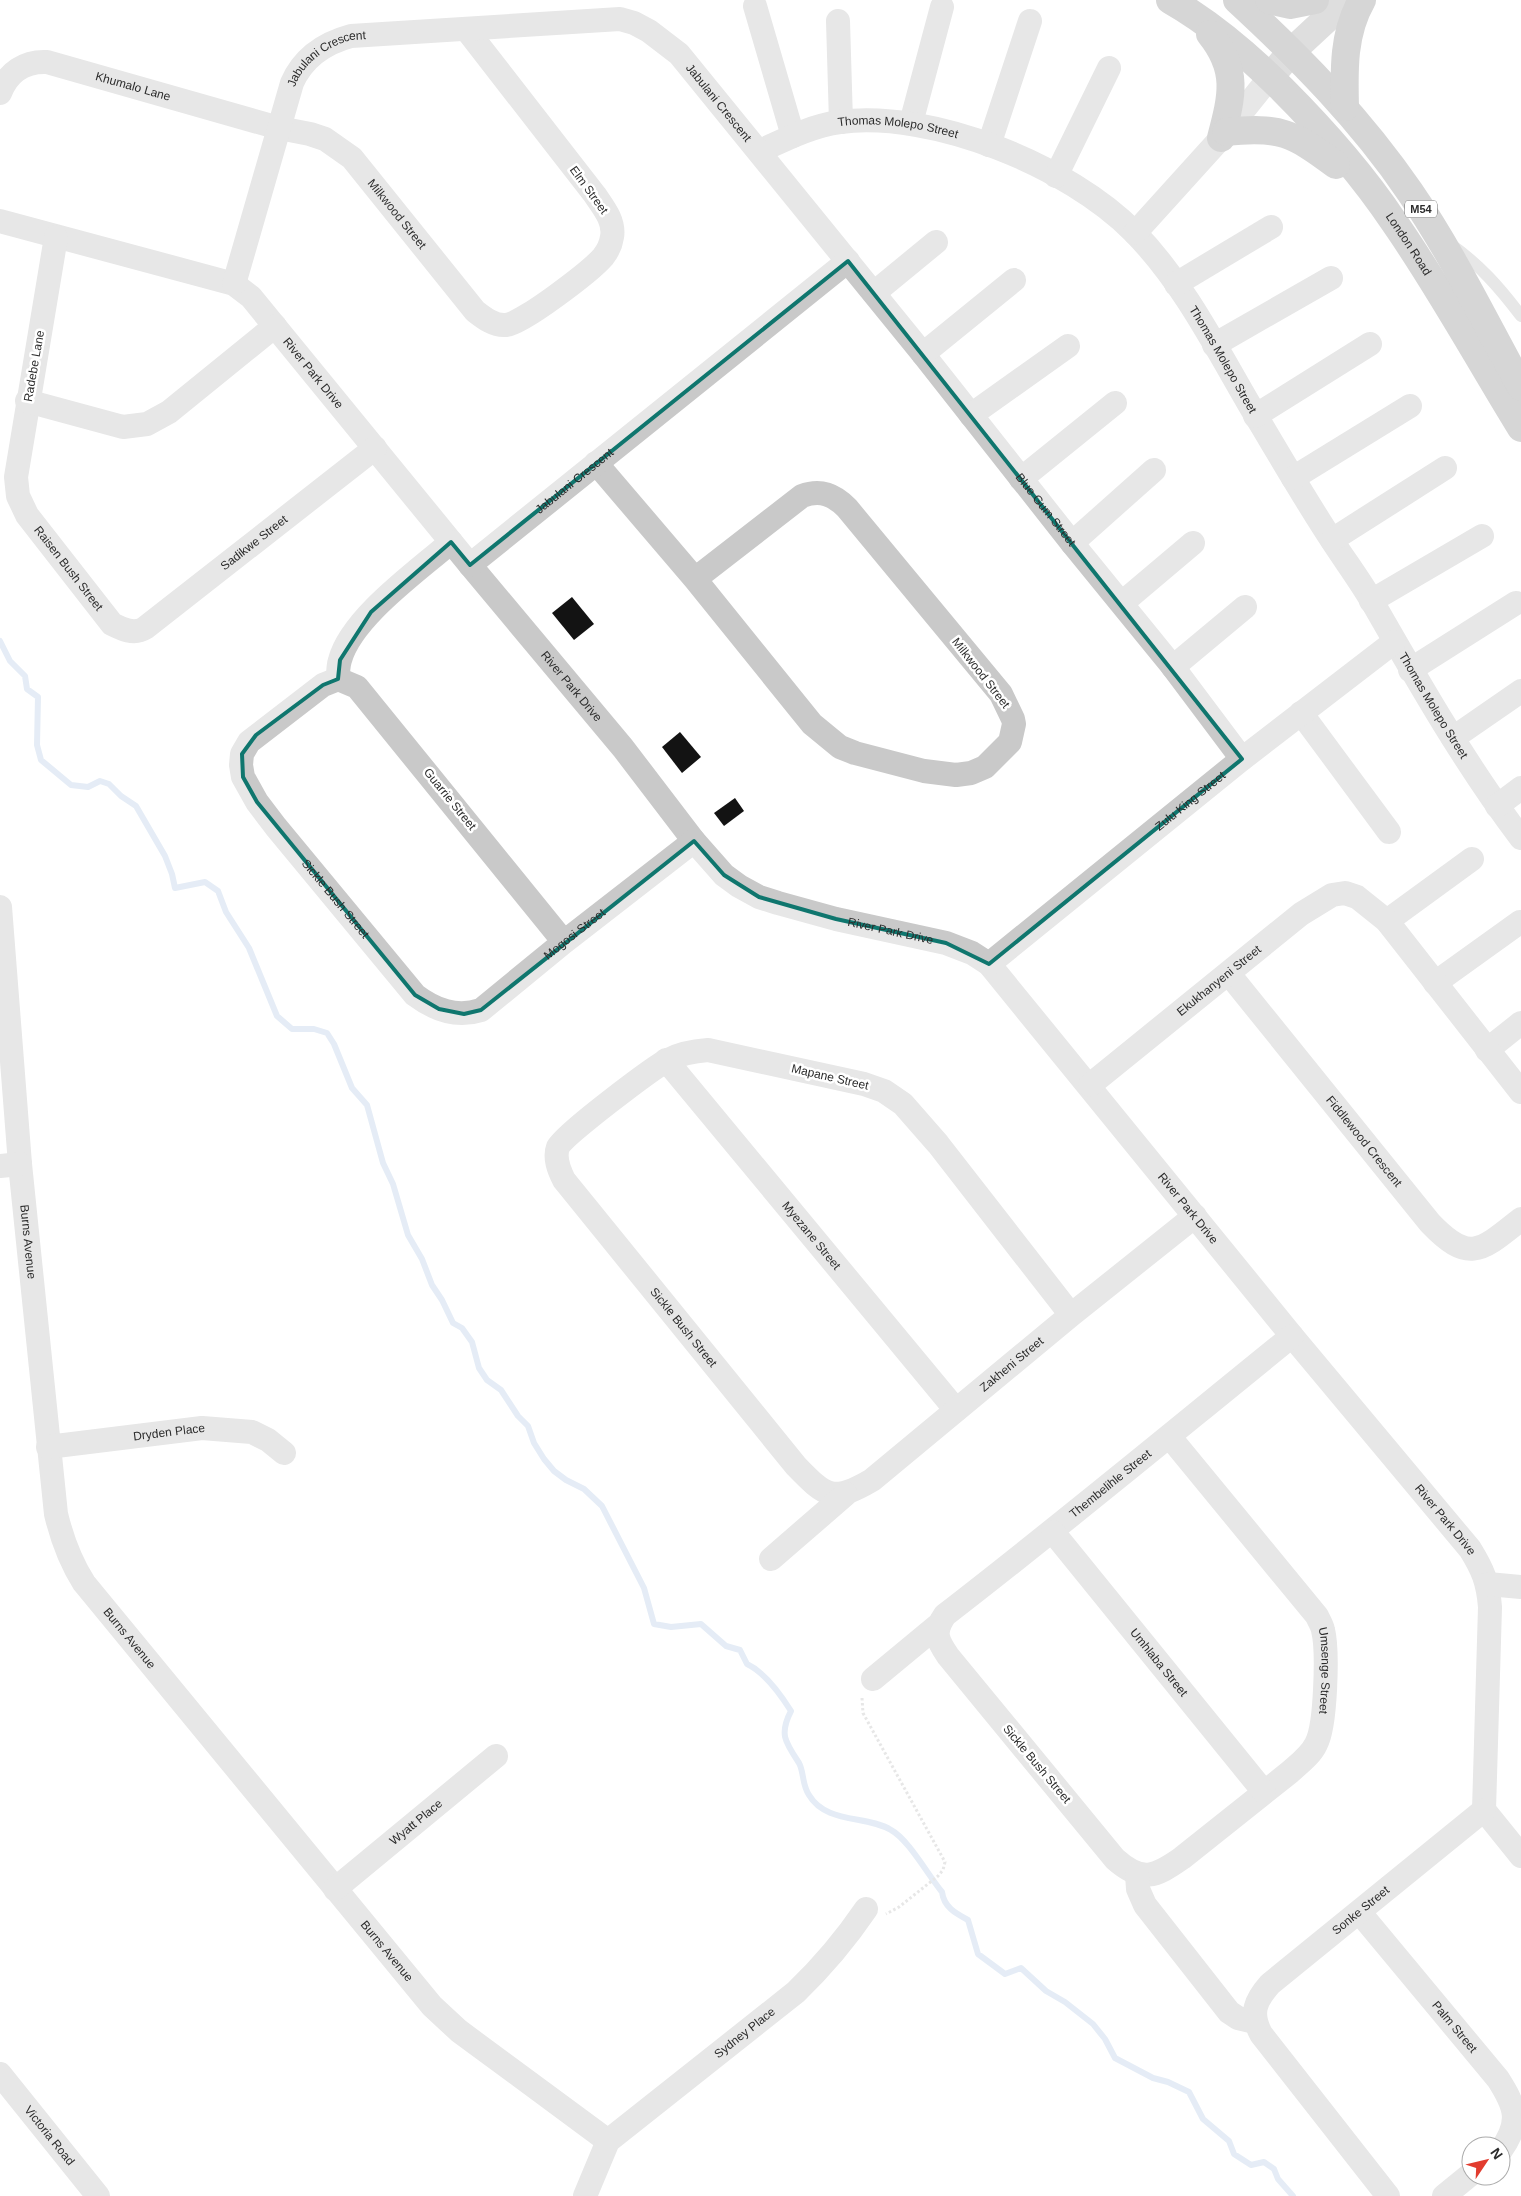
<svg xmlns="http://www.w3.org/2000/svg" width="1521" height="2196" viewBox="0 0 1521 2196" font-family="Arial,sans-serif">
	<rect width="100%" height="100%" fill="#fff"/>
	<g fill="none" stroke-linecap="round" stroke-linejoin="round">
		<!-- stream -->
		<path stroke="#c5d6ea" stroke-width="6" d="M 0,641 L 10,661 L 25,676 L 27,689 L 38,697 L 37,745 L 41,760 L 71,785 L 88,787 L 100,781 L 109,784 L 121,796 L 136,806 L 165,856 L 172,874 L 175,888 L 205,882 L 218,891 L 226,912 L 249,948 L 277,1016 L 292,1029 L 314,1029 L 327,1033 L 334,1044 L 352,1088 L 367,1105 L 383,1163 L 393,1184 L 408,1235 L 422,1259 L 432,1285 L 442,1300 L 453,1323 L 462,1328 L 472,1342 L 479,1368 L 487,1380 L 501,1390 L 518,1416 L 528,1426 L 534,1443 L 544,1459 L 554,1471 L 566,1480 L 584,1489 L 602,1506 L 644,1588 L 654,1624 L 671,1627 L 701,1624 L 726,1646 L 740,1650 L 747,1664 C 764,1672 781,1695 791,1711 C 779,1734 785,1742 799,1763 C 804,1772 802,1785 809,1795 C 826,1824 867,1815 891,1830 C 908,1839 928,1875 942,1892 C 944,1907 955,1913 968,1920 L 978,1954 L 1005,1974 L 1021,1968 L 1046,1991 L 1065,2002 L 1093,2024 L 1105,2039 L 1115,2058 L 1153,2078 L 1168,2082 L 1189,2092 L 1203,2119 L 1229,2141 L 1234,2154 L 1251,2165 L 1264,2162 L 1274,2169 L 1278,2179 L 1293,2196"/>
	</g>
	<!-- building -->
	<g fill="#131313">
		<polygon points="572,597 594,624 574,640 552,613"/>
		<polygon points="680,732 701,757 682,773 662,747"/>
		<polygon points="735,798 744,811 724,826 714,813"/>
	</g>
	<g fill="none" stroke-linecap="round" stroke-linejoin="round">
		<!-- path -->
		<polyline stroke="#c9c9c9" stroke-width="3" stroke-dasharray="2.5 2.5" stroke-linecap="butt" points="862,1698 863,1713 945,1862 943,1870 938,1876 899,1907 886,1914"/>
		<!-- lane -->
		<path stroke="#c9c9c9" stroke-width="12" d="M 1450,244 C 1479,264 1500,288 1521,316"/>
		<!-- street -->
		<g stroke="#c9c9c9" stroke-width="24">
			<polyline points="755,6 793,136"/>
			<polyline points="838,21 841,122"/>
			<path id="s1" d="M 0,93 C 8,72 25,61 47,62 L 279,128 L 310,134 L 325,139 L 352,158 L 475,311 C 484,318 494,326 506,325 C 522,324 591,271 603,257 C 607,252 611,244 612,237 C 615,221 603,207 595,195 L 466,29"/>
			<polyline points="911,123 942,7"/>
			<polyline points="989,145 1030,21"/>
			<path id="s2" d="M 760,151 C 786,139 811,126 840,122 C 933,110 1069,166 1134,232 C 1188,287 1222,360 1262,426 C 1285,465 1308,504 1333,542 C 1346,562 1361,582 1373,603 C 1419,683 1465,764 1521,838"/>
			<polyline points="1056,176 1109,68"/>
			<path id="s3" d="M 0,221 L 234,284 L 251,297 L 470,565 L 623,748 L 694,841 L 724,875 L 739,886 L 759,897 L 778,903 L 836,919 L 946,943 L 972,953 L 989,964 L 1292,1336 L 1470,1549 C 1483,1570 1488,1582 1490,1607 L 1484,1810 L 1521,1856"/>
			<polyline points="1135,233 1221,138 1270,77"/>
			<path id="s4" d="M 56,237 L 16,477 L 18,496 L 27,515 L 112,624 C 122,629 134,635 145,628 L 375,448"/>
			<path id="s5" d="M 234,284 L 292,83 C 303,58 325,43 351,36 L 620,19 L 634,23 L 649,31 L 679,54 L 923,354 L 1072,543 L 1173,667 L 1242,759"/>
			<polyline points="1176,284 1271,227"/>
			<polyline points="874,293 936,242"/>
			<polyline points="1214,345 1331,278"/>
			<polyline points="923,354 1014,280"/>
			<polyline points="27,401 123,427 147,424 169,412 275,326"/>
			<polyline points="971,415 1068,346"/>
			<polyline points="1255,416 1370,344"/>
			<path d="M 596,463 L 695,579 L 812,724 L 840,747 L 855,753 L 924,771 L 956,775 L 971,773 L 985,767 L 1010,742 L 1014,724 L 1013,719 L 1001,694 L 847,508 C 834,495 821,489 802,496 L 695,579"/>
			<polyline points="1293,478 1410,406"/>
			<polyline points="1021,479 1115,403"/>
			<polyline points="1332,540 1445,468"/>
			<polyline points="1072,543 1154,470"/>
			<path id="s6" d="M 470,565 L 848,261"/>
			<polyline points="1371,601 1482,536"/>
			<polyline points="1122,603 1193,543"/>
			<polyline points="1173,667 1245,607"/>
			<polyline points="1410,670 1516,603"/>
			<path d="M 338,679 C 338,673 338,666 340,660 C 352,617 418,571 451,542"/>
			<polyline points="1301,713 1389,832"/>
			<polyline points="1453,738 1521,691"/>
			<polyline points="1497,806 1521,788"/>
			<path id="s7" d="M 0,907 L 20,1164 L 56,1514 C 62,1539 70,1561 84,1583 L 432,2006 L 459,2031 L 608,2141"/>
			<polyline points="1387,921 1472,859"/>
			<path id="s8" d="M 564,942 L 357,687 L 338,679 L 323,685 L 249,742 L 242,754 L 241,765 L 243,777 L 257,802 L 276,827 L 415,995 C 435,1010 456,1018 481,1010 L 564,942 L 694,841"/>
			<path id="s9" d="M 989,964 L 1242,759 L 1394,642"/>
			<path id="s10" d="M 1229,974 L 1430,1223 C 1469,1264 1481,1251 1521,1219"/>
			<polyline points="1435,983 1520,922"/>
			<polyline points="1487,1050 1521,1023"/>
			<path id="s11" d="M 666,1060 L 956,1410"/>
			<path id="s12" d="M 1090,1085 L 1301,914 L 1332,895 L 1345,893 L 1357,897 L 1387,921 L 1521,1092"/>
			<polyline points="0,1166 20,1164"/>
			<path id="s13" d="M 1071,1315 L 938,1144 L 903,1104 L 884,1091 L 864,1084 L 708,1050 C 694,1051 681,1053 668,1060 C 655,1066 561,1137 558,1147 C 554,1158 559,1170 564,1180 L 796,1466 C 826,1497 833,1503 872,1480 L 1071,1315 L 1195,1216"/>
			<path id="s14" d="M 1169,1436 L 1317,1616 C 1319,1621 1322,1625 1323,1630 C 1328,1650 1326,1726 1316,1744 C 1311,1755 1299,1764 1290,1772 L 1182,1858 C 1155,1877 1142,1883 1115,1859 L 948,1656 C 937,1640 933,1632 945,1615 C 1063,1524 1177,1429 1292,1336"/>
			<path id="s15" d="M 48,1447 L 202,1428 L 252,1432 L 268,1440 L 284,1453"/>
			<path id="s16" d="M 1053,1532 L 1264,1792"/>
			<polyline points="771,1559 846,1494"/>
			<polyline points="1488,1584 1521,1587"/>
			<polyline points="873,1679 937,1626"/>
			<polyline points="1137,1874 1138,1889 1145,1905 1229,2012 1238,2018 1255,2022"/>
			<path id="s17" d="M 335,1889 L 496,1756"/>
			<path id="s18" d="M 1360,1913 L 1498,2079 C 1516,2107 1521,2122 1501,2150"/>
			<path id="s19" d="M 0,2074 L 98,2196"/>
			<path id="s20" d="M 585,2196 L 608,2141 L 796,1992 C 823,1966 845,1940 866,1909"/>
			<path id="s21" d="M 1388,2196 L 1261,2034 C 1250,2013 1255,2001 1270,1984 L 1484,1810"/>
			<polyline points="1444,2196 1471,2174"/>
		</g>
		<!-- secondary -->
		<polyline stroke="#b6b6b6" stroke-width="28" points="1270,77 1292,51 1347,0"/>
		<!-- primary -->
		<g stroke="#a4a4a4" stroke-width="28">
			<path id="s22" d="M 1170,0 C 1212,24 1248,55 1282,89 C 1323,130 1362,174 1394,222 C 1440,288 1479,360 1521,428"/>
			<path d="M 1237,0 C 1301,59 1361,120 1410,192 C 1452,253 1485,322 1521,387"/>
			<polyline points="1269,0 1290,5 1315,0"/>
			<path d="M 1210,34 C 1239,70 1232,96 1221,138"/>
			<path d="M 1345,107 C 1344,70 1343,33 1362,0"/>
			<path d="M 1226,132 C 1280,126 1293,133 1336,165"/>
		</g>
	</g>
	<!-- marked area -->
	<path d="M0 0H1521V2196H0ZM 848,261 L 1242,759 L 989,964 L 946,943 L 836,919 L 759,897 L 724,875 L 694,841 L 481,1010 L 464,1014 L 439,1009 L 415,995 L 257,802 L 243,777 L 242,754 L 256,735 L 323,685 L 338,679 L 340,660 L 371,612 L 451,542 L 470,565 Z" fill="#fff" fill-opacity=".55" fill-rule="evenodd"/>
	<path fill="none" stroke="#0f766e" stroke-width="4" stroke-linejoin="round" d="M 848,261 L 1242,759 L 989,964 L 946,943 L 836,919 L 759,897 L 724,875 L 694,841 L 481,1010 L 464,1014 L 439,1009 L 415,995 L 257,802 L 243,777 L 242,754 L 256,735 L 323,685 L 338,679 L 340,660 L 371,612 L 451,542 L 470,565 Z"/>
	<g text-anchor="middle" stroke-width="5" stroke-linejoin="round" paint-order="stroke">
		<!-- shield labels -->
		<rect fill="#fff" stroke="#6b6b6b" stroke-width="1" x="1405" y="200.5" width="32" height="17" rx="4"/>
		<g font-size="11" font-weight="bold" fill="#2c2c2c">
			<text x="1421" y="213">M54</text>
		</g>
		<!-- street labels -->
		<g font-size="12" fill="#2c2c2c" stroke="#fff">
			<text dy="4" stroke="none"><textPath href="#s5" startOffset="254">Jabulani Crescent</textPath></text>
			<text dy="4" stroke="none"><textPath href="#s1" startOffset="150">Khumalo Lane</textPath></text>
			<text dy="4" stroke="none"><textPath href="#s5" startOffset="689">Jabulani Crescent</textPath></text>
			<text dy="4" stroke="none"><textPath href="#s2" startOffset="144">Thomas Molepo Street</textPath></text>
			<text transform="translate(589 190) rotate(54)" y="4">Elm Street</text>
			<text dy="4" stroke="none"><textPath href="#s1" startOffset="454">Milkwood Street</textPath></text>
			<text dy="4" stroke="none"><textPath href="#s22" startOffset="344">London Road</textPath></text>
			<text dy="4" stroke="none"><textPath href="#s2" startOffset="564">Thomas Molepo Street</textPath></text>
			<text transform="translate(34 366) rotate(-80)" y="4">Radebe Lane</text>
			<text dy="4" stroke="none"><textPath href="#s3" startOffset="362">River Park Drive</textPath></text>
			<text dy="4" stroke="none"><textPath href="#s6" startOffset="134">Jabulani Crescent</textPath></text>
			<text dy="4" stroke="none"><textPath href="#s5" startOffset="1211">Blue Gum Street</textPath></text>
			<text dy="4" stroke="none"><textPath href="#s4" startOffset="595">Sadikwe Street</textPath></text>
			<text dy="4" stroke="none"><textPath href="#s4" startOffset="351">Raisen Bush Street</textPath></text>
			<text transform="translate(981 673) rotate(52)" y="4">Milkwood Street</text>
			<text dy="4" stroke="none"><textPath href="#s3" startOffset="768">River Park Drive</textPath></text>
			<text dy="4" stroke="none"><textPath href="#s2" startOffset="969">Thomas Molepo Street</textPath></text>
			<text transform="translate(450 799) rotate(51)" y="4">Guarrie Street</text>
			<text dy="4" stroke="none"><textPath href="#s9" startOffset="259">Zulu King Street</textPath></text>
			<text dy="4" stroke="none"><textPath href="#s8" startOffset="649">Sickle Bush Street</textPath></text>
			<text dy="4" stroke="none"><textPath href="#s3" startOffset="1188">River Park Drive</textPath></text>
			<text dy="4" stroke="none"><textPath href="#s8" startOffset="965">Mogosi Street</textPath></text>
			<text dy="4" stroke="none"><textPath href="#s12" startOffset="166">Ekukhanyeni Street</textPath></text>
			<text transform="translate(830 1077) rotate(13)" y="4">Mapane Street</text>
			<text dy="4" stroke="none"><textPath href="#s10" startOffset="215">Fiddlewood Crescent</textPath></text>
			<text dy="4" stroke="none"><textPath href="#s3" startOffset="1608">River Park Drive</textPath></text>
			<text dy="4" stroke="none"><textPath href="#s11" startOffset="228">Myezane Street</textPath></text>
			<text dy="4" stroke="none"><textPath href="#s7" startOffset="336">Burns Avenue</textPath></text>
			<text dy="4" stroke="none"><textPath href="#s13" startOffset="880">Sickle Bush Street</textPath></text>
			<text dy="4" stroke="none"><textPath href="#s13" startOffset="1329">Zakheni Street</textPath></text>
			<text dy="4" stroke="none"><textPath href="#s15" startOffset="122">Dryden Place</textPath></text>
			<text dy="4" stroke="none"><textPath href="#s14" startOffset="1135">Thembelihle Street</textPath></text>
			<text dy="4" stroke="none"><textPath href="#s3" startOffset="2012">River Park Drive</textPath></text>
			<text dy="4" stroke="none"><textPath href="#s7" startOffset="756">Burns Avenue</textPath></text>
			<text dy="4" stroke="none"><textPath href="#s16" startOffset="168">Umhlaba Street</textPath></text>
			<text dy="4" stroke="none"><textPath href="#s14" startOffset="289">Umsenge Street</textPath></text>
			<text transform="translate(1037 1764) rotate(50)" y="4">Sickle Bush Street</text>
			<text dy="4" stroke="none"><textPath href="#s17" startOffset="105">Wyatt Place</textPath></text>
			<text dy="4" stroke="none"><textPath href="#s21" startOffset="378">Sonke Street</textPath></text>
			<text dy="4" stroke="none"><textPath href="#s7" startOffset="1161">Burns Avenue</textPath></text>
			<text dy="4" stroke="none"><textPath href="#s18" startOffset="148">Palm Street</textPath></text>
			<text dy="4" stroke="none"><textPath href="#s20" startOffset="234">Sydney Place</textPath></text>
			<text dy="4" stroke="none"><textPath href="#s19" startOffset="79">Victoria Road</textPath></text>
		</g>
	</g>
	<!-- north arrow -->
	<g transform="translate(1486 2161) rotate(55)"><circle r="24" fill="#ffffff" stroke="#ababab"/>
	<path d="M0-4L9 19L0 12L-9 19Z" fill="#e23c2f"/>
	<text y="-8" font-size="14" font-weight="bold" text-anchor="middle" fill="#2c2c2c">N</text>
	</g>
</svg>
